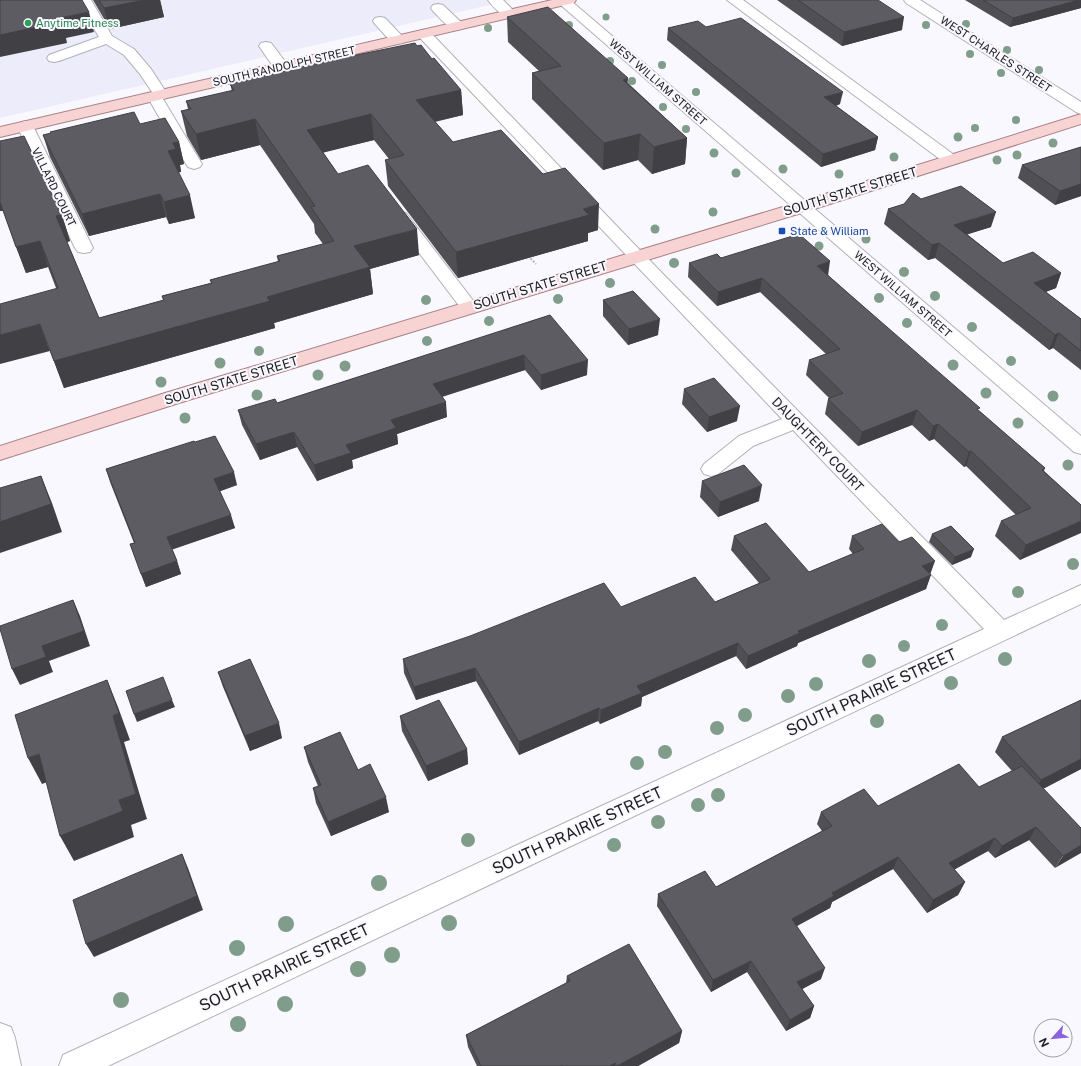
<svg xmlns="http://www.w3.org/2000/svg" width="1081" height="1066" viewBox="0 0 1081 1066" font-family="'Public Sans',sans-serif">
	<rect width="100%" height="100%" fill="#f9f8ff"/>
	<!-- built -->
	<polygon fill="#edecfa" points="0,0 511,0 0,118"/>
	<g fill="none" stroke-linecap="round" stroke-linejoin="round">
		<!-- minor casing -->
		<g stroke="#b1b1b7" stroke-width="2">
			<g id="minor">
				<polygon points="77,0 91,0 112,36 134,49 151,69 168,95 166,98 163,99 202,164 200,167 194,169 188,167 186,164 147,96 152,92 140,74 124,55 106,44 59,61 54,62 49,61 47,58 49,55 99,37"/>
				<path d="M 488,0 L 503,0 L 517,14 L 515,17 C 504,20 494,8 488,0 Z"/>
				<polygon points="555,0 570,0 1081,436 1081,454 1074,452"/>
				<polygon points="727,0 743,0 957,157 959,160 957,163 951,165 945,163"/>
				<polygon points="904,0 920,0 1081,102 1081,114 1076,112 906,3"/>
				<path d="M 438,4 L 443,5 L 462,23 L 464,26 L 462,29 C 450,32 441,19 433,11 L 431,8 L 433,5 Z"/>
				<path d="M 380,17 L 385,18 L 403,37 L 405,40 L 403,43 C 391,46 383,32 375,24 L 373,21 L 375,18 Z"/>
				<polygon points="424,30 429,31 662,273 1004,620 1081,585 1081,604 108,1066 59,1066 63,1055 984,629 793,430 753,446 718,474 711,476 704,474 701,469 704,464 739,436 782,419 419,37 417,34 419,31"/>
				<path d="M 266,42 L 271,43 L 287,64 L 289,67 L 287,70 C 274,73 268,58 261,49 L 259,46 L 261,43 Z"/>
				<polygon points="25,121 30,123 33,126 93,248 90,252 84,253 78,252 75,248 17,126 20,123"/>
				<polygon points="400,212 406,213 475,303 478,307 475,311 469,313 463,311 392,217 394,213"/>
				<polygon points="0,1023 11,1027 15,1038 21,1066 0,1066"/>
			</g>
		</g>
		<!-- major casing -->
		<g stroke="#a88284" stroke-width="2">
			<g id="major">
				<polygon points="552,0 576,0 574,3 569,4 0,137 0,127"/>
				<polygon points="1081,114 1081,124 808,211 179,403 0,460 0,446 165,393 796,203"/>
			</g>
		</g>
		<!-- path -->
		<polyline stroke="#b4b3b9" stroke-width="2" stroke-dasharray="2 1.5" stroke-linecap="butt" points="528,256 536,264"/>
		<!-- minor -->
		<use href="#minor" fill="#fff" fill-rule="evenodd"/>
		<!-- major -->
		<use href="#major" fill="#f7d3d4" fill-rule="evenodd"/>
	</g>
	<!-- trees -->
	<g fill="#809d8b">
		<circle cx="606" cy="17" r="3.5"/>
		<circle cx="966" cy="24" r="4"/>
		<circle cx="569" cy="25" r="4"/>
		<circle cx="926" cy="25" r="4"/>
		<circle cx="488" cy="28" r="4"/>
		<circle cx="1007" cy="50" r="4"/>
		<circle cx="970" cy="54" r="4"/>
		<circle cx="610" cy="61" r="4"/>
		<circle cx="662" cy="65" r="4"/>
		<circle cx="1039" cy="70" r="4"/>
		<circle cx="1001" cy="73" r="4"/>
		<circle cx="632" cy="81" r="4"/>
		<circle cx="696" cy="92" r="4"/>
		<circle cx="663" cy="107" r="4"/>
		<circle cx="1016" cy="120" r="4"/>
		<circle cx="975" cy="128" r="4"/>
		<circle cx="686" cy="129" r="4"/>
		<circle cx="958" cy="137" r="4.5"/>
		<circle cx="1053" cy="143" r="4.5"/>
		<circle cx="714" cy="153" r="4.5"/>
		<circle cx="1017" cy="155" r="4.5"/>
		<circle cx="894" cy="157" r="4.5"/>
		<circle cx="997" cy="160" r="4.5"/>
		<circle cx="783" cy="169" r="4.5"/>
		<circle cx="736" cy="173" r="4.5"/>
		<circle cx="839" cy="174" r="4.5"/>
		<circle cx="713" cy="212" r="4.5"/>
		<circle cx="655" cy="229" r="4.5"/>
		<circle cx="866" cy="239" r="4.5"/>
		<circle cx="819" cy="246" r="4.5"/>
		<circle cx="674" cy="263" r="5"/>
		<circle cx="904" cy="272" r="5"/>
		<circle cx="610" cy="283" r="5"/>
		<circle cx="935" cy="296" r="5"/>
		<circle cx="879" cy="298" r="5"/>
		<circle cx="558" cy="299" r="5"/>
		<circle cx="426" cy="300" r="5"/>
		<circle cx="489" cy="321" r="5"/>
		<circle cx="907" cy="323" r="5"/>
		<circle cx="972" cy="327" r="5"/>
		<circle cx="427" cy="341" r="5"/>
		<circle cx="259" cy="351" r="5"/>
		<circle cx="1011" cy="361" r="5"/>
		<circle cx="220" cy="363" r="5.5"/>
		<circle cx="953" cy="365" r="5.5"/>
		<circle cx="345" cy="366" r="5.5"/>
		<circle cx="318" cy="375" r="5.5"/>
		<circle cx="161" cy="382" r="5.5"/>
		<circle cx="986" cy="393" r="5.5"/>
		<circle cx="257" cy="395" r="5.5"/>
		<circle cx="1053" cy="396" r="5.5"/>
		<circle cx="185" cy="418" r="5.5"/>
		<circle cx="1018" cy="423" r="5.5"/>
		<circle cx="1068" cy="465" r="5.5"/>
		<circle cx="1073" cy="564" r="6"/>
		<circle cx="1018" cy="592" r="6"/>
		<circle cx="942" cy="625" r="6"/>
		<circle cx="904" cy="646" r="6"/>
		<circle cx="1005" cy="659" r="7"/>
		<circle cx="869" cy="661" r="7"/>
		<circle cx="951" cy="683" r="7"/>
		<circle cx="816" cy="684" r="7"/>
		<circle cx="788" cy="696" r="7"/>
		<circle cx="745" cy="715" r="7"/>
		<circle cx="877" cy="721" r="7"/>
		<circle cx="717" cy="728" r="7"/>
		<circle cx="665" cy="752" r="7"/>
		<circle cx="637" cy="763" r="7"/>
		<circle cx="718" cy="795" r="7"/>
		<circle cx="698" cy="805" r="7"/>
		<circle cx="658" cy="822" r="7"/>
		<circle cx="468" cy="840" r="7"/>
		<circle cx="614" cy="845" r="7"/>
		<circle cx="379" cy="883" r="8"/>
		<circle cx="449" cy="923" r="8"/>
		<circle cx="286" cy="924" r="8"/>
		<circle cx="237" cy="948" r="8"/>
		<circle cx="392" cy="955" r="8"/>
		<circle cx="358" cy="969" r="8"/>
		<circle cx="121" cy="1000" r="8"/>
		<circle cx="285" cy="1004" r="8"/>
		<circle cx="238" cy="1024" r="8"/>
	</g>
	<!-- wall -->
	<g fill="#504f54">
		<polygon points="93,0 160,0 164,17 110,29"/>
		<polygon points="777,0 878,0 902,30 842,46"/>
		<polygon points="965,0 1081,0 1081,8 1010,27"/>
		<polygon points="507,17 628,83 687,138 685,164 652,174 638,160 603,170 532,99 532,73 539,71 508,42"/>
		<polygon points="706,27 840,104 836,106 878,137 875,150 821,167 667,40 668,28"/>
		<polygon points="417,46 432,59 461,90 463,115 435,122 453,142 543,174 598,230 588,233 588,241 458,278 388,186 385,160 389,159 374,140 323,152 338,174 419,255 370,269 373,294 274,323 275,328 64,388 50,351 56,288 48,267 26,273 3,211 0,211 0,141 62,215 70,241 67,242 99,318 163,300 162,296 211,283 210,280 278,262 277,256 323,244 315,233 314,224 260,145 201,160 187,136 181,111 188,109 186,101 232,91 230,84"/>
		<polygon points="140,124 179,142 184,164 180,165 181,172 178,172 195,218 169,224 166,217 89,236 50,157 43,135"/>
		<polygon points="1081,147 1081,196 1055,205 1018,178 1022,165"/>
		<polygon points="921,199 991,227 967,234 1003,263 1061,273 1056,288 1046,292 1081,319 1081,370 1053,348 1049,350 935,258 928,260 884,224 888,209"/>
		<polygon points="721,258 828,275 979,411 1045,468 1044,471 1081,505 1020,560 995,536 1001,521 1016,515 966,466 964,467 934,439 929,441 912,425 858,446 825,414 828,399 829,398 806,375 809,360 826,354 760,292 717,306 688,277 689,263"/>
		<polygon points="603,300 658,335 628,345 603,316"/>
		<polygon points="550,315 587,375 541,390 525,370 442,397 447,417 397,434 398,444 352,460 353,468 317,481 297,447 260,460 242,425 238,410 277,403"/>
		<polygon points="684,389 737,421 707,432 682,404"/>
		<polygon points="195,442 237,485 220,491 235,528 172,549 177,561 181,574 146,587 130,544 134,543 110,482 106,469"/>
		<polygon points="702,481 759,501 718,517 700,497"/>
		<polygon points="932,534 971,557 952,565 929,542"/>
		<polygon points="734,536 809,572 853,554 849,549 852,536 930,575 926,589 798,643 797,646 746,669 736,656 642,697 641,706 600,724 598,721 519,755 476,681 416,700 404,673 403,659 621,607 715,602 759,583 731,550"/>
		<polygon points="218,672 282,738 250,751 223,687"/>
		<polygon points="1081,700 1081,769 1043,789 1081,828 1055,868 1029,840 995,858 988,851 954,869 965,882 958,895 927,913 893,869 832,902 830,908 796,926 821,979 802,989 814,1006 810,1018 786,1031 747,972 711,992 657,906 658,894 716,887 822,831 817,824 821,812 878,806 979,787 1012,771 995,752 1002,737"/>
		<polygon points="400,716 467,749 468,764 428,781 402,731"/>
		<polygon points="304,747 358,770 389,812 331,836 316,803 313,788 318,786 308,762"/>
		<polygon points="567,976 682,1031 679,1043 638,1066 477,1066 468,1047 466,1035 566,983"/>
	</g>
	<!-- shaded-wall -->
	<g fill="#414045">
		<polygon points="145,0 160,0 164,17 110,29 104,8"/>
		<polygon points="1079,0 1081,0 1081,8 1010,27 1013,18"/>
		<polygon points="89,12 94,32 66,38 67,43 0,57 0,35 59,18"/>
		<polygon points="904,17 902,30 842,46 844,32"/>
		<polygon points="628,78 626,104 623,80"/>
		<polygon points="461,90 463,115 418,125 416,100"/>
		<polygon points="843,92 840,104 822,110 824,97"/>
		<polygon points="371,114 374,140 310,156 307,130"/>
		<polygon points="255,119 260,145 201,160 196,134"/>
		<polygon points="640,134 638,160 603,170 604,143"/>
		<polygon points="878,137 875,150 821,167 823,154"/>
		<polygon points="687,138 685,164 652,174 654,147"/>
		<polygon points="179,142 184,164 180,165 181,172 173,174 168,151 173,143"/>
		<polygon points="1081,184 1081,196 1055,205 1060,191"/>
		<polygon points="160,194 166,217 89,236 82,214"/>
		<polygon points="190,195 195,218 169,224 164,202"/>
		<polygon points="0,203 3,211 0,211"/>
		<polygon points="599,204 598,230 588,233 588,241 458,278 456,252 583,209"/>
		<polygon points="996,212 991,227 950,240 954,225"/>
		<polygon points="62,215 70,241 64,243 56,216"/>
		<polygon points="417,229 419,255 370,269 373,294 274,323 275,328 64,388 54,361 267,297 354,246"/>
		<polygon points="40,241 48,267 26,273 16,247"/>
		<polygon points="939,243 935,258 928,260 932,245"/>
		<polygon points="830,261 828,276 817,266"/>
		<polygon points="1061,273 1056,288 1029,298 1034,283"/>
		<polygon points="762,278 760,292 717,306 718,292"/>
		<polygon points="660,319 658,335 628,345 629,329"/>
		<polygon points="40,324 50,351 0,364 0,335"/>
		<polygon points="1059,333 1053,348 1049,350 1055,335"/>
		<polygon points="524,355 525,370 434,399 433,384"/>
		<polygon points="588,360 587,375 541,390 541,375"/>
		<polygon points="446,402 447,417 397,434 398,444 352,460 353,468 317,481 314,465 346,445 391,420"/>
		<polygon points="740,406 737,421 707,432 709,417"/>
		<polygon points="917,410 912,425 858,446 862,432"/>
		<polygon points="938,424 934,439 929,441 933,426"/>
		<polygon points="294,432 297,447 260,460 256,444"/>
		<polygon points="971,451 966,466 964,467 969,452"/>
		<polygon points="234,472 237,485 218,492 214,479"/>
		<polygon points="41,476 52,503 62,532 0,553 0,522"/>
		<polygon points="762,485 759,501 718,517 720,502"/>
		<polygon points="231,515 235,528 171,550 167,537"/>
		<polygon points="1081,521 1081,533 1020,560 1026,545"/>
		<polygon points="974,549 971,557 952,565 955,557"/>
		<polygon points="177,561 181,574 146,587 141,574"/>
		<polygon points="935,561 930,575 922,566"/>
		<polygon points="931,575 926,589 798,643 797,646 746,669 748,656 798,631"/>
		<polygon points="73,600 80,616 90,646 49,661 53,672 20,685 12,669 42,646"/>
		<polygon points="738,643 736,656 642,697 641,706 600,724 601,710 637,686"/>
		<polygon points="475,668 476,681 416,700 414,687"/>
		<polygon points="107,680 118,707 130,740 124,742 147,819 131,825 134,837 74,861 60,836 119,800 113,716"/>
		<polygon points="172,700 175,707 137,722 134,714"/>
		<polygon points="599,708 598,721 519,755 519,742"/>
		<polygon points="279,723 282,738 250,751 245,736"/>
		<polygon points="467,749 468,764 428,781 426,766"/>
		<polygon points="39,754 53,780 42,784 28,758"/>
		<polygon points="1081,759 1081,769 1033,794 1041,780"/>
		<polygon points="386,797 389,812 331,836 328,822"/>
		<polygon points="1036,827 1029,840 995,858 1002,846"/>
		<polygon points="995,838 988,851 943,876 949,863"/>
		<polygon points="1081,845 1081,853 1055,868 1063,856"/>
		<polygon points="182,854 188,868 203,910 94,957 86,944"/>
		<polygon points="898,857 893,869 832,902 830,908 788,931 792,919 832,893"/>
		<polygon points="965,882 958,895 927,913 933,900"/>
		<polygon points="751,961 747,972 711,992 713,980"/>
		<polygon points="825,968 821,979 793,994 797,982"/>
		<polygon points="814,1006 810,1018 786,1031 790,1020"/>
		<polygon points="682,1031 679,1043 638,1066 617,1066"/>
		<polygon points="615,1063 615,1066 610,1066"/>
	</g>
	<!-- building -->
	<g fill="#5d5c62" stroke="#414045">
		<polygon points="0,0 82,0 89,12 59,18 61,22 0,35"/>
		<polygon points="99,0 145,0 104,8"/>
		<polygon points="798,0 878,0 904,17 844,32"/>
		<polygon points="983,0 1079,0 1013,18"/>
		<polygon points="548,7 628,78 623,80 687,138 654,147 640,134 604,143 532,73 561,66 507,17"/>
		<polygon points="741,18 843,92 824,97 878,137 823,154 668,28 698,21 706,27"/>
		<polygon points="415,43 417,46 421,45 432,59 434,58 461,90 416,100 453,142 501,130 543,174 565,168 599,204 583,209 589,215 456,252 385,160 404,155 371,114 307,130 338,174 368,165 417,229 354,246 370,267 267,297 270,301 54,361 40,324 0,335 0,304 58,288 40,241 16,247 0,202 0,141 24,136 62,215 56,216 99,318 164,300 162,296 212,283 210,280 280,261 277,256 334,241 311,207 315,206 255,119 196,134 181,111 191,109 186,101 234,90 230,84 332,60"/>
		<polygon points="134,112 140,124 165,118 179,142 173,143 176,149 168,151 190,195 164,202 160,194 82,214 43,135 51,133 50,132"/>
		<polygon points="1081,147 1081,184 1060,191 1022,165"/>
		<polygon points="961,186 996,212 954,225 1003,263 1033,252 1061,273 1034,283 1081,319 1081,351 1059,333 1055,335 939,243 932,245 888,209 904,204 913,193 921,199"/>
		<polygon points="799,234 830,261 817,266 980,408 977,409 1045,468 1042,470 1081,505 1081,521 1026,545 1001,521 1031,508 971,451 969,452 938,424 933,426 917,410 862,432 828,399 843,393 809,360 840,349 762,278 718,292 689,263 717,254 721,258"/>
		<polygon points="633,291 660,319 629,329 603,300"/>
		<polygon points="550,315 588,360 541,375 524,355 433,384 446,402 391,420 396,428 346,445 351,453 314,465 294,432 256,444 238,410 275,399 277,403"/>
		<polygon points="714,378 740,406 709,417 684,389"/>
		<polygon points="215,436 234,472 214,479 231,515 167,537 177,561 141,574 130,544 135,543 106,469 194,441 195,442"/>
		<polygon points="744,465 762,485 720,502 702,481"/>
		<polygon points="41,476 51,504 0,522 0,488"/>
		<polygon points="766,523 809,572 864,549 852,536 882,524 899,542 912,537 935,561 922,566 931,575 798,631 800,633 748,656 738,643 637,686 642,693 601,710 599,708 519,742 475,668 414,687 403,659 470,636 604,583 621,607 695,577 715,602 770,579 734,536"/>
		<polygon points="951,526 974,549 955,557 932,534"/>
		<polygon points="73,600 84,631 42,646 46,657 12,669 0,629 0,626"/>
		<polygon points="250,659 279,723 245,736 218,672"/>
		<polygon points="163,677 172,700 134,714 126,691"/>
		<polygon points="107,680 119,713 113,716 136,794 119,800 123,811 60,836 39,754 28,758 15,715"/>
		<polygon points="439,700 467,749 426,766 400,716"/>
		<polygon points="1081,700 1081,759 1041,780 1002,737"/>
		<polygon points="340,732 358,770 370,764 386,797 328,822 313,788 321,785 304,747"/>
		<polygon points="959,764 979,787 1022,766 1081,828 1081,845 1063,856 1036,827 1002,846 995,838 949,863 965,882 933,900 898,857 832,893 834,896 792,919 825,968 797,982 814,1006 790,1020 751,961 713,980 658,894 705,871 716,887 832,826 821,812 864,789 878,806"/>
		<polygon points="182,854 197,896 86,944 73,900"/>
		<polygon points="629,944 682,1031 617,1066 615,1063 610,1066 563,1066 562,1065 560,1066 481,1066 466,1035 570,981 567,976"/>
	</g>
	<!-- markers -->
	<circle fill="#2e9e5b" stroke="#f9f8ff" stroke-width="1.5" cx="28" cy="23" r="4"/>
	<rect fill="#1a4fb4" stroke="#f9f8ff" stroke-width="1.5" x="778" y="227" width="8" height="8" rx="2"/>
	<g text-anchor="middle" stroke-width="4" stroke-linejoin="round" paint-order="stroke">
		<!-- far-leisure labels -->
		<g font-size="11" fill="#27864d" stroke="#f9f8ff" text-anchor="start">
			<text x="36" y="27">Anytime Fitness</text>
		</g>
		<!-- far-street labels -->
		<g font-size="11" fill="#202022" stroke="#f9f8ff">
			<text transform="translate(996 54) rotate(33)" y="4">WEST CHARLES STREET</text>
			<text transform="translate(284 66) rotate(-13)" y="4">SOUTH RANDOLPH STREET</text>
			<text transform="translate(658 82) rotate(41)" y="4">WEST WILLIAM STREET</text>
			<text transform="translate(54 187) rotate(64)" y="4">VILLARD COURT</text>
			<text transform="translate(903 294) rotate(41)" y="4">WEST WILLIAM STREET</text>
		</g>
		<!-- far-transit labels -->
		<g font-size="11" fill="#164399" stroke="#f9f8ff" text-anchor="start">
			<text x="790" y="235">State &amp; William</text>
		</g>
		<!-- street labels -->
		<g font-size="13" fill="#202022" stroke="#f9f8ff">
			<text transform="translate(850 191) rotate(-17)" y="5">SOUTH STATE STREET</text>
			<text transform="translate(540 285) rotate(-17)" y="5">SOUTH STATE STREET</text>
			<text transform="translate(231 380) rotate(-17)" y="5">SOUTH STATE STREET</text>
			<text transform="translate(818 444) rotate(46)" y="5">DAUGHTERY COURT</text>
		</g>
		<!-- near-street labels -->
		<g font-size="16" fill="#202022" stroke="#f9f8ff">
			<text transform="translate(871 692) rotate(-25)" y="6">SOUTH PRAIRIE STREET</text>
			<text transform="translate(577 830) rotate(-25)" y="6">SOUTH PRAIRIE STREET</text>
			<text transform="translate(284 967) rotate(-25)" y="6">SOUTH PRAIRIE STREET</text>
		</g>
	</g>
	<!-- north arrow -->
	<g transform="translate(1053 1038) rotate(243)"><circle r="19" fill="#f9f8ff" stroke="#a2a2a7"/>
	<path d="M0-3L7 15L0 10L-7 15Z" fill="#8963de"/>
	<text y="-6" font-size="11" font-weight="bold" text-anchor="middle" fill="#202022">N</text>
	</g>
</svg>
